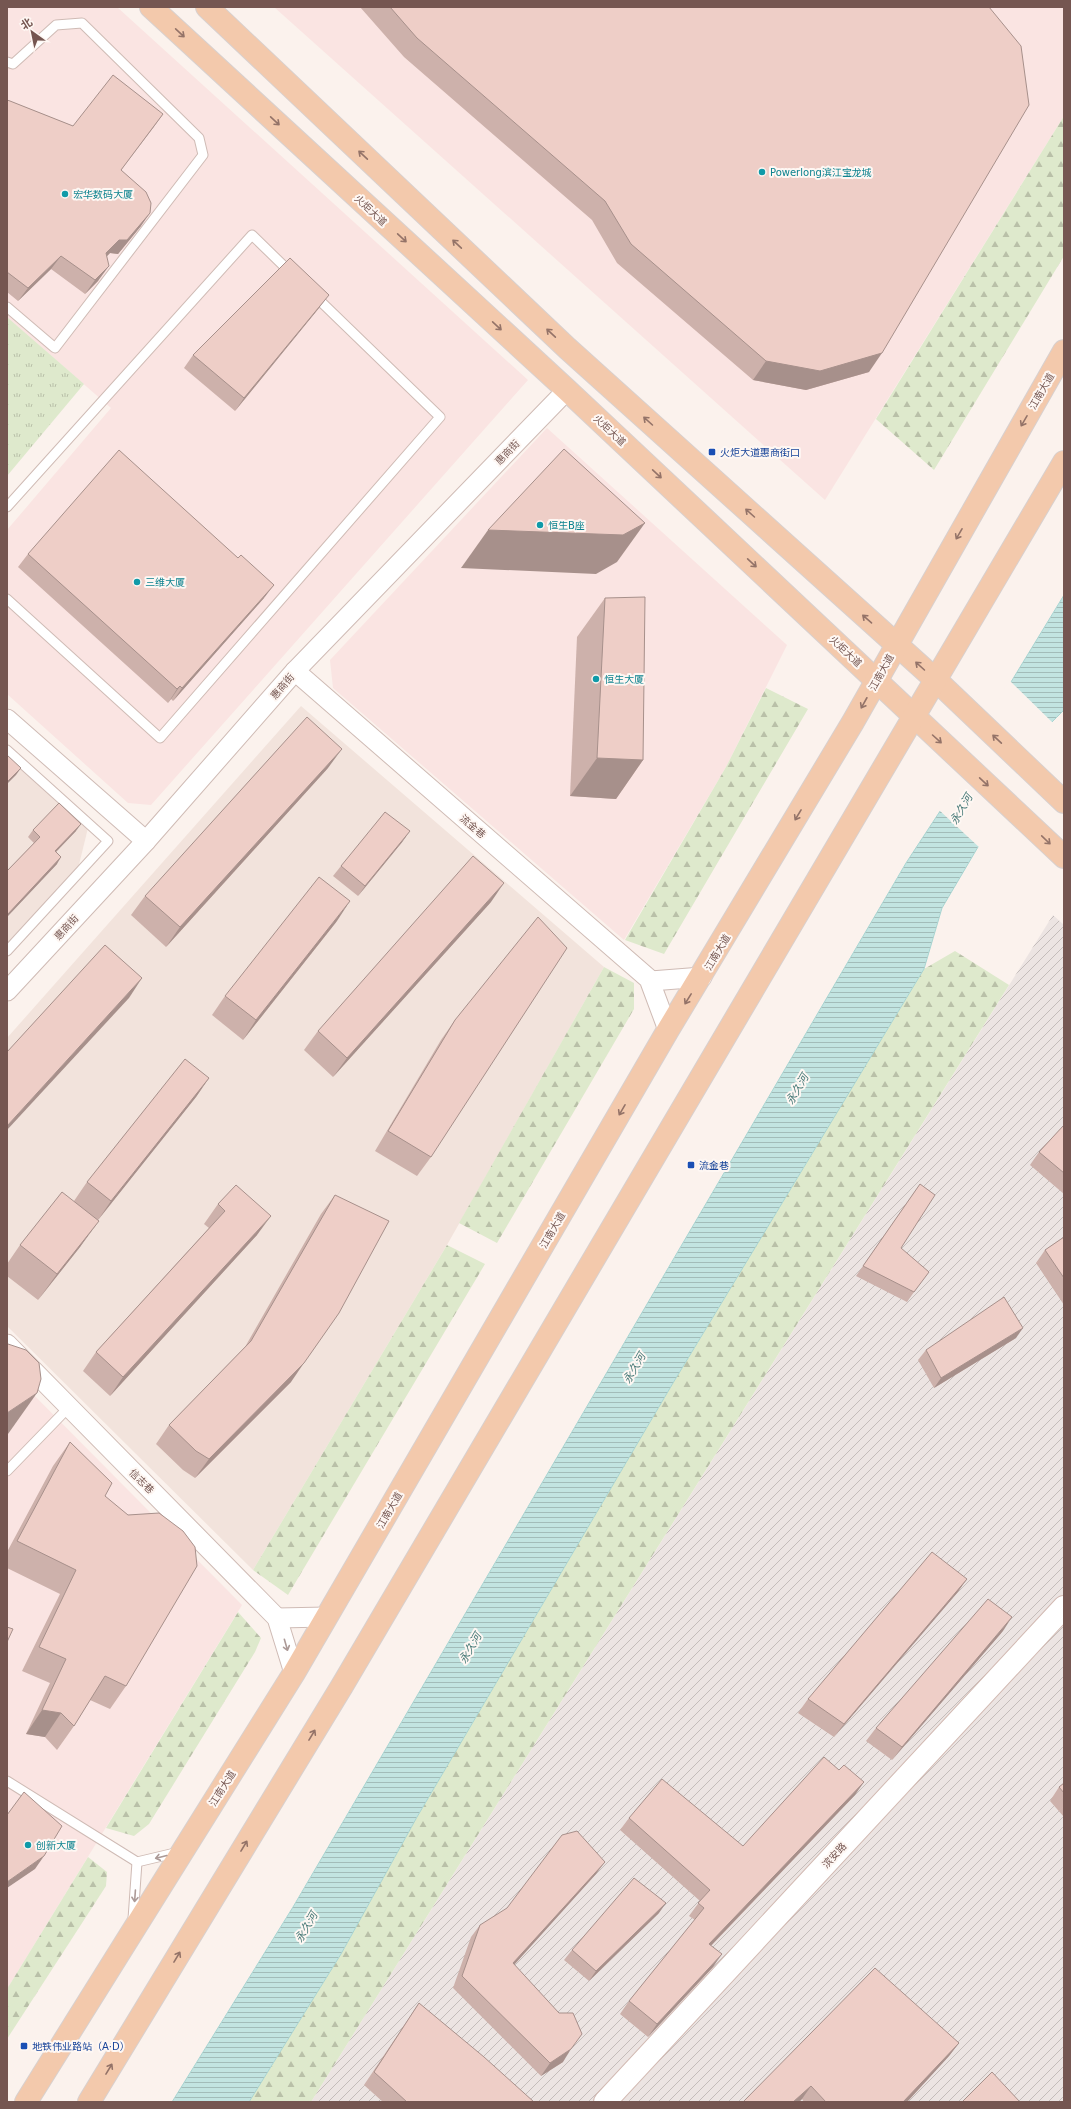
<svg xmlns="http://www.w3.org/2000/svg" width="1071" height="2109" viewBox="0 0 1071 2109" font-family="'DejaVu Sans','Noto Sans SC',sans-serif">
	<defs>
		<pattern id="industrial-furrows" width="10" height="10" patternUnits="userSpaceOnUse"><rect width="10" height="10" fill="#ece4e2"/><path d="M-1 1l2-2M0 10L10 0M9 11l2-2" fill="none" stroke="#c4bcba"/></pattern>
		<pattern id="grass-tufts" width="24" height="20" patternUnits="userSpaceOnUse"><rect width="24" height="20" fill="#dee9cc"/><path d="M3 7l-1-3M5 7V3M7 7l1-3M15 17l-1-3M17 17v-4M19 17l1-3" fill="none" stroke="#b9c0a8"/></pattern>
		<pattern id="forest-firs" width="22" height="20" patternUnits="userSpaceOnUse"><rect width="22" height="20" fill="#dee9cc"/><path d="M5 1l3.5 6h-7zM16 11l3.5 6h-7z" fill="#b9c0a8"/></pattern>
		<pattern id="water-rules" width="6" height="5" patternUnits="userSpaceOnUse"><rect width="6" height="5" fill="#c2e4e1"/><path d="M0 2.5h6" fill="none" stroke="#a2bcb9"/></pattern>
	</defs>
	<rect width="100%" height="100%" fill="#fbf2ed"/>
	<!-- residential -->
	<g fill="#f2e3dc">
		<polygon points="301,706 604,967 447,1245 253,1570 7,1326 7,1038"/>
		<polygon points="7,751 88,828 74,885 7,958"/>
	</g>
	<!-- commercial -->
	<g fill="#fae4e2">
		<polygon points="7,7 117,7 528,380 151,805 128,803 7,694 7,530 111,408 7,317"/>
		<polygon points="274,7 1064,7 1064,116 825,500"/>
		<polygon points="547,428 787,645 726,767 624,940 333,688 330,660"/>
		<polygon points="7,1368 242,1605 7,1989"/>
	</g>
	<!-- industrial -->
	<polygon fill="url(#industrial-furrows)" points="1053,915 1064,925 1064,2102 311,2102"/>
	<!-- grass -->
	<polygon fill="url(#grass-tufts)" points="7,317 84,384 7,476"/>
	<!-- forest -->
	<g fill="url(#forest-firs)">
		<polygon points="1064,116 1064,256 934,470 876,419"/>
		<polygon points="766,688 808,709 664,954 625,940 726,767"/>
		<polygon points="955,951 1009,985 311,2102 249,2102 341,1954 417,1817 673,1383 924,969"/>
		<polygon points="604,967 634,983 634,1009 497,1243 459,1223"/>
		<polygon points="447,1245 485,1264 288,1595 253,1570"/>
		<polygon points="238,1612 261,1638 255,1652 149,1824 134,1836 106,1828"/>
		<polygon points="88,1857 107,1872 106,1886 7,2039 7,1989"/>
	</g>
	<!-- water -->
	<polygon fill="url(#water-rules)" stroke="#a9d5d2" points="1064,595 1064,710 1036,738 988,830 942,908 924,969 673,1383 417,1817 341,1954 249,2102 172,2102 293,1907 906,863 948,799 1000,700"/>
	<!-- pier -->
	<polygon fill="#fbf2ed" points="1009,680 1053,723 1038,739 980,848 939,810"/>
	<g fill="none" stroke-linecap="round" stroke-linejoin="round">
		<!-- lane casing -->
		<g stroke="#cfbbb5" stroke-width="11">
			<g id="lane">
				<polyline points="7,62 13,64 56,25 82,23 199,138 203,155 55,348 7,307"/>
				<polyline points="7,507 252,235 291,273"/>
				<polyline points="7,599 160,738 440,417 314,295"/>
				<polyline points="7,750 108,841 7,951"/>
				<polyline points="7,1471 69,1407"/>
				<polyline points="7,1781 137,1862 179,1852"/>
				<polyline points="133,1919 137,1862"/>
			</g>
		</g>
		<!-- street casing -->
		<g stroke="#cfbbb5" stroke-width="21">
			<g id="street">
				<polyline points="295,671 649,979 668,1030"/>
				<polyline points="7,719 146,841"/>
				<polyline points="651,981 702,977"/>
				<polyline points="7,991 146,841 295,671 567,390"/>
				<polyline points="7,1344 277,1618 294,1673"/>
				<polyline points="277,1618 327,1617"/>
			</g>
		</g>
		<!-- secondary casing -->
		<g stroke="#d2bab3" stroke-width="24">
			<polyline id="secondary" points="605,2102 1064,1607"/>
		</g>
		<!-- primary casing -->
		<g stroke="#d8d0ce" stroke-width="24">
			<g id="primary">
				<polyline points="151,7 567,390 1064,857"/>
				<polyline points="207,7 567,348 937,681 1064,802"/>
				<polyline points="26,2102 294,1673 668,1030 853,722 1064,351"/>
				<polyline points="89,2102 342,1686 1064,462"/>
			</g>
		</g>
		<!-- lane -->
		<use href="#lane" stroke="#fff" stroke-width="9"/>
		<!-- street -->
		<use href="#street" stroke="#fff" stroke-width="19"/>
		<!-- secondary -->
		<use href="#secondary" stroke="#fff" stroke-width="22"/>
		<!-- primary -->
		<use href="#primary" stroke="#f3c9ac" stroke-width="22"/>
	</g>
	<!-- wall -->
	<g fill="#cdb1ab">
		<polygon points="360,7 989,7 869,372 806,390 753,380 617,263 592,220 404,57"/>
		<polygon points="7,100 73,126 163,114 121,170 141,226 118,254 110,253 107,256 98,281 85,294 51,269 18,301 7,292"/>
		<polygon points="319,308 235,411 184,368 193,355"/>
		<polygon points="28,554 264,598 173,701 171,699 168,703 18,567"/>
		<polygon points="605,598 643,760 616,799 570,796 577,637"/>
		<polygon points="328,768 166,947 131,915 145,896"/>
		<polygon points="33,830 76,831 56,852 57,864 7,917 7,871 34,843 28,837"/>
		<polygon points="403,841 358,896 333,876 341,866"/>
		<polygon points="491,902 333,1077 304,1050 318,1031"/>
		<polygon points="337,921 243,1040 212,1015 225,996"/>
		<polygon points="455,1020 431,1157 417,1176 375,1151 441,1040"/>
		<polygon points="209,1078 196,1097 98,1220 80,1247 38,1300 7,1276 7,1264 20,1245 74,1201 87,1182"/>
		<polygon points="1064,1125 1064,1194 1030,1165 1039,1152"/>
		<polygon points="920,1184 901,1248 921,1282 907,1302 856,1276"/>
		<polygon points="335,1195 291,1382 195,1478 183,1470 156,1444 169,1425 245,1347 321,1214"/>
		<polygon points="218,1204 257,1235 110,1396 83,1371 96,1352 209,1228 204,1224"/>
		<polygon points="1064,1237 1064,1305 1036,1263 1045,1250"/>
		<polygon points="1016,1338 934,1388 918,1360 926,1350"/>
		<polygon points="70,1442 105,1496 126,1686 110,1709 90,1700 74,1726 57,1750 45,1737 26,1734 50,1683 22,1671 60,1594 7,1568 7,1552 53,1466"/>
		<polygon points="967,1579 957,1593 834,1737 798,1713 808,1699"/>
		<polygon points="1003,1631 892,1760 866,1741 876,1728"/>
		<polygon points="1064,1783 1064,1817 1050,1801 1059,1787"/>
		<polygon points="855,1795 711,1946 713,1967 648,2037 620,2014 629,2001 695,1920 689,1916 700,1901 620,1830 629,1818 743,1846"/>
		<polygon points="596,1874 514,1965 563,2062 541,2076 453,1988 471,1937 480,1925"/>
		<polygon points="659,1913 589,1981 564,1960 572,1950"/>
		<polygon points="419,2003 534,2102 383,2102 364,2085"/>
		<polygon points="959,2043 949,2056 907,2102 804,2102 802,2099 799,2102 743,2102"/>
	</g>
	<!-- shaded-wall -->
	<g fill="#a7908b">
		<polygon points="163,114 153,128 111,183 121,170"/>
		<polygon points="150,213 141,226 118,254 110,253 97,266 106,253 119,240"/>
		<polygon points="61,256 51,269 18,301 28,288"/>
		<polygon points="109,266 98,281 85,294 95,280"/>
		<polygon points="329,295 319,308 235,411 244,398"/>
		<polygon points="882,353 869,372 806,390 753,380 766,361"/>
		<polygon points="645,523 617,562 596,574 461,568 488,530"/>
		<polygon points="274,585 264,598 173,701 182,688"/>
		<polygon points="180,686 171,699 168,703 177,689"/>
		<polygon points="342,749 328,768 166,947 180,927"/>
		<polygon points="597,758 643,760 616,799 570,796"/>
		<polygon points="21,768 16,775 7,784 7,782"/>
		<polygon points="81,824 76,831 50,858 55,851"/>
		<polygon points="410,831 403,841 358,896 365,886"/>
		<polygon points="61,857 57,864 7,917 7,915"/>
		<polygon points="504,883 491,902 333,1077 347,1058"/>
		<polygon points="350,901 337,921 243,1040 256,1020"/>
		<polygon points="142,978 129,998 7,1130 7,1126"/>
		<polygon points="209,1078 196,1097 98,1220 111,1201"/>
		<polygon points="271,1216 257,1235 110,1396 123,1377"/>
		<polygon points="99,1221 80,1247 38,1300 57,1274"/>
		<polygon points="1023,1328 1016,1338 934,1388 941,1378"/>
		<polygon points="304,1363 291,1382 195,1478 209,1459"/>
		<polygon points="37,1393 8,1434 7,1435 7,1413"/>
		<polygon points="967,1579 957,1593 834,1737 844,1724"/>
		<polygon points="1012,1617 1003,1631 892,1760 902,1747"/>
		<polygon points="42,1710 61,1713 45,1737 26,1734"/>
		<polygon points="864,1782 855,1795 700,1957 709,1944"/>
		<polygon points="44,1856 35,1869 7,1888 7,1882"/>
		<polygon points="605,1862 596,1874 504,1976 513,1963"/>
		<polygon points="666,1903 659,1913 589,1981 596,1971"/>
		<polygon points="722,1954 713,1967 648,2037 657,2024"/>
		<polygon points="959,2043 949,2056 907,2102 903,2102"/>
		<polygon points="571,2049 563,2062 541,2076 550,2063"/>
		<polygon points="811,2086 802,2099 799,2102 793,2102"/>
	</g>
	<!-- building -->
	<g fill="#eecec7" stroke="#a7908b">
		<polygon points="390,7 989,7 1021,46 1029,105 882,353 820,371 766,361 631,244 605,201 417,38"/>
		<polygon points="113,75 163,114 121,170 146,192 151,203 150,213 127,240 119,240 106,253 109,266 95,280 61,256 28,288 7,272 7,100 10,101 73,126"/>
		<polygon points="290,258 329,295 244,398 193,355"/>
		<polygon points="564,449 645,523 623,535 488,530"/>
		<polygon points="119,450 238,558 241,555 274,585 182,688 180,686 177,689 28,554"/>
		<polygon points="645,597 643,760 597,758 605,598"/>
		<polygon points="307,717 342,749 180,927 145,896"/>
		<polygon points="7,755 21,768 7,782"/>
		<polygon points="59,803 81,824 55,851 61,857 7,915 7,871 40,837 33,830"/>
		<polygon points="385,812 410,831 365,886 341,866"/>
		<polygon points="473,856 504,883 347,1058 318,1031"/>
		<polygon points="319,877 350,901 256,1020 225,996"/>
		<polygon points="538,917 567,948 431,1157 388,1131 455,1020"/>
		<polygon points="105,945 142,978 7,1126 7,1052"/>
		<polygon points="185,1059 209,1078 111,1201 87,1182"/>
		<polygon points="1064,1125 1064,1173 1039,1152"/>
		<polygon points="920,1184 935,1195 901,1248 929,1272 914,1292 863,1266"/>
		<polygon points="236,1185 271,1216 123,1377 96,1352 225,1211 218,1204"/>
		<polygon points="62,1192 99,1221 57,1274 20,1245"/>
		<polygon points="335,1195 389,1221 339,1313 304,1363 209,1459 196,1451 169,1425 251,1341"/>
		<polygon points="1064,1237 1064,1278 1045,1250"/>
		<polygon points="1004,1297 1023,1328 941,1378 926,1350"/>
		<polygon points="7,1343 8,1344 26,1350 39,1363 41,1379 37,1393 7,1413"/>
		<polygon points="70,1442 112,1483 105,1496 128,1515 159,1513 183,1531 195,1547 197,1566 126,1686 105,1676 74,1726 61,1713 42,1710 66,1659 39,1647 76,1570 17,1541"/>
		<polygon points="932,1552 967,1579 844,1724 808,1699"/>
		<polygon points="988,1599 1012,1617 902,1747 876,1728"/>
		<polygon points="7,1627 13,1629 7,1642"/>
		<polygon points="824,1757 839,1770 844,1765 864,1782 709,1944 722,1954 657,2024 629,2001 704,1908 698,1903 710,1890 629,1818 662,1779 743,1846"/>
		<polygon points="1064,1783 1064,1793 1059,1787"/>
		<polygon points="24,1792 62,1826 44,1856 7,1882 7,1815"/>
		<polygon points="577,1831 605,1862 513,1963 559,2013 573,2013 582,2034 571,2049 550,2063 462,1976 480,1925 507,1908 562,1835"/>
		<polygon points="634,1878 666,1903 596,1971 572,1950"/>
		<polygon points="875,1968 959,2043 903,2102 826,2102 811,2086 793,2102 743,2102"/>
		<polygon points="419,2003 484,2057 534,2102 407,2102 374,2072"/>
		<polygon points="992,2072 1020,2102 962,2102"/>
	</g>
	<!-- one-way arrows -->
	<defs><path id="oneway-shaft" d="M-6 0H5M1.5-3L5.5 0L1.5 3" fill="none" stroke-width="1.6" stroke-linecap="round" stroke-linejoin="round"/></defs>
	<g stroke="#947368">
		<use href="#oneway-shaft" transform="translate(180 33) rotate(43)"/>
		<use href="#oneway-shaft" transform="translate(275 121) rotate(43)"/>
		<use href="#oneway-shaft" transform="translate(363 155) rotate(-137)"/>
		<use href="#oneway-shaft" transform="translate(402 238) rotate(43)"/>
		<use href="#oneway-shaft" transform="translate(457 244) rotate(-137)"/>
		<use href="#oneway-shaft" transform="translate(497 326) rotate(43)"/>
		<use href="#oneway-shaft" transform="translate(551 333) rotate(-137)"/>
		<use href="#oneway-shaft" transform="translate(648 421) rotate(-138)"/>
		<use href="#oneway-shaft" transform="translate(1024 421) rotate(120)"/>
		<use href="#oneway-shaft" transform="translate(657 474) rotate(43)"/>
		<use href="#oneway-shaft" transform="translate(750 513) rotate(-138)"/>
		<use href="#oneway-shaft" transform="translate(959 534) rotate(120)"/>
		<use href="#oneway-shaft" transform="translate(752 563) rotate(43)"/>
		<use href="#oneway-shaft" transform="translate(867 619) rotate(-139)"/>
		<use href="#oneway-shaft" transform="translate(920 666) rotate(-138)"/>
		<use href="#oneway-shaft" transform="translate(864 703) rotate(119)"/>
		<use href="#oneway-shaft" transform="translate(937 739) rotate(42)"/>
		<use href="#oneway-shaft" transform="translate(997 739) rotate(-137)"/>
		<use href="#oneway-shaft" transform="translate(984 782) rotate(43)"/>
		<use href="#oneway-shaft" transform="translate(798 815) rotate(121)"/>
		<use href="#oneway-shaft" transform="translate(1046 840) rotate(44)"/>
		<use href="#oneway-shaft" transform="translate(688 999) rotate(122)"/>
		<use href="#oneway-shaft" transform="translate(622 1110) rotate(120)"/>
		<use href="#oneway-shaft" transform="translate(312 1735) rotate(-59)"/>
		<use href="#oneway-shaft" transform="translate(244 1846) rotate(-59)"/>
		<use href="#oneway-shaft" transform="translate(177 1957) rotate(-59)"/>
		<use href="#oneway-shaft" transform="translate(109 2069) rotate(-59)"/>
	</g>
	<g stroke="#ac9a97">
		<use href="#oneway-shaft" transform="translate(286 1645) rotate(74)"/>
		<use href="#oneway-shaft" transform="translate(161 1857) rotate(166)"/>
		<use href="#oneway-shaft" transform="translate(135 1896) rotate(94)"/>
	</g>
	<!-- markers -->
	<g fill="#0f9aa8" stroke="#fef7f3" stroke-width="1.5">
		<circle cx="762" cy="172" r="4"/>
		<circle cx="65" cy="194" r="4"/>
		<circle cx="540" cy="525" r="4"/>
		<circle cx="137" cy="582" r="4"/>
		<circle cx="596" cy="679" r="4"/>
		<circle cx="28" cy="1845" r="4"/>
	</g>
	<g fill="#1a4fb4" stroke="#fef7f3" stroke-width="1.5">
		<rect x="708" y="448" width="8" height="8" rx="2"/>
		<rect x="687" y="1161" width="8" height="8" rx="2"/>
		<rect x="20" y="2042" width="8" height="8" rx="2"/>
	</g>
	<g text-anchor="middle" stroke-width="4" stroke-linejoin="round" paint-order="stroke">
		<!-- culture labels -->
		<g font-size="10" fill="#0d838f" stroke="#fef7f3" text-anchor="start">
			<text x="770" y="176">Powerlong滨江宝龙城</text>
			<text x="73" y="198">宏华数码大厦</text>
			<text x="548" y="529">恒生B座</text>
			<text x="145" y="586">三维大厦</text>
			<text x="604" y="683">恒生大厦</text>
			<text x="36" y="1849">创新大厦</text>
		</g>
		<!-- street labels -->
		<g font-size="10" fill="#755651" stroke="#fef7f3">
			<text transform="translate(371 210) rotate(43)" y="4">火炬大道</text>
			<text transform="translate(1041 391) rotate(-60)" y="4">江南大道</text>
			<text transform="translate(610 430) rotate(43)" y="4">火炬大道</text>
			<text transform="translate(507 452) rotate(-46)" y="4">惠商街</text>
			<text transform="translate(846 651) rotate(43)" y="4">火炬大道</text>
			<text transform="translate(881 672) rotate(-61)" y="4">江南大道</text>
			<text transform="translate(282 686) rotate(-49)" y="4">惠商街</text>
			<text transform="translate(473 826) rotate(41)" y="4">流金巷</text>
			<text transform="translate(66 927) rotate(-47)" y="4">惠商街</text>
			<text transform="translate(717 952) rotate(-59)" y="4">江南大道</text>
			<text transform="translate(552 1230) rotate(-60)" y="4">江南大道</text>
			<text transform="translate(142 1481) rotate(45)" y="4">信志巷</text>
			<text transform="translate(389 1510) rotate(-60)" y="4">江南大道</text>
			<text transform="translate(222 1788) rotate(-58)" y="4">江南大道</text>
			<text transform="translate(834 1855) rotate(-47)" y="4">滨安路</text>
		</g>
		<!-- transit labels -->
		<g font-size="10" fill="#164399" stroke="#fef7f3" text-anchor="start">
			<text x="720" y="456">火炬大道惠商街口</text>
			<text x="699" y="1169">流金巷</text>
			<text x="32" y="2050">地铁伟业路站（A·D）</text>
		</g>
		<!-- water labels -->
		<g font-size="11" font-style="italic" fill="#457876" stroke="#fef7f3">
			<text transform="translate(961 809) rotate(-60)" y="4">永久河</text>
			<text transform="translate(797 1089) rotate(-60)" y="4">永久河</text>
			<text transform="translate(634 1368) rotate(-60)" y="4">永久河</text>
			<text transform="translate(470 1648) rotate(-60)" y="4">永久河</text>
			<text transform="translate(306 1927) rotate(-60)" y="4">永久河</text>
		</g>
	</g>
	<!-- border -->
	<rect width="1071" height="2109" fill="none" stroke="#755651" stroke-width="16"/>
	<!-- north arrow -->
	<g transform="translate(32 32) rotate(327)" stroke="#fef7f3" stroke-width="3" paint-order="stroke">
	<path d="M0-3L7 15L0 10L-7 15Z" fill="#755651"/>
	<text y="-6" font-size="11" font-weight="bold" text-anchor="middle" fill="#755651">北</text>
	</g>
</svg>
